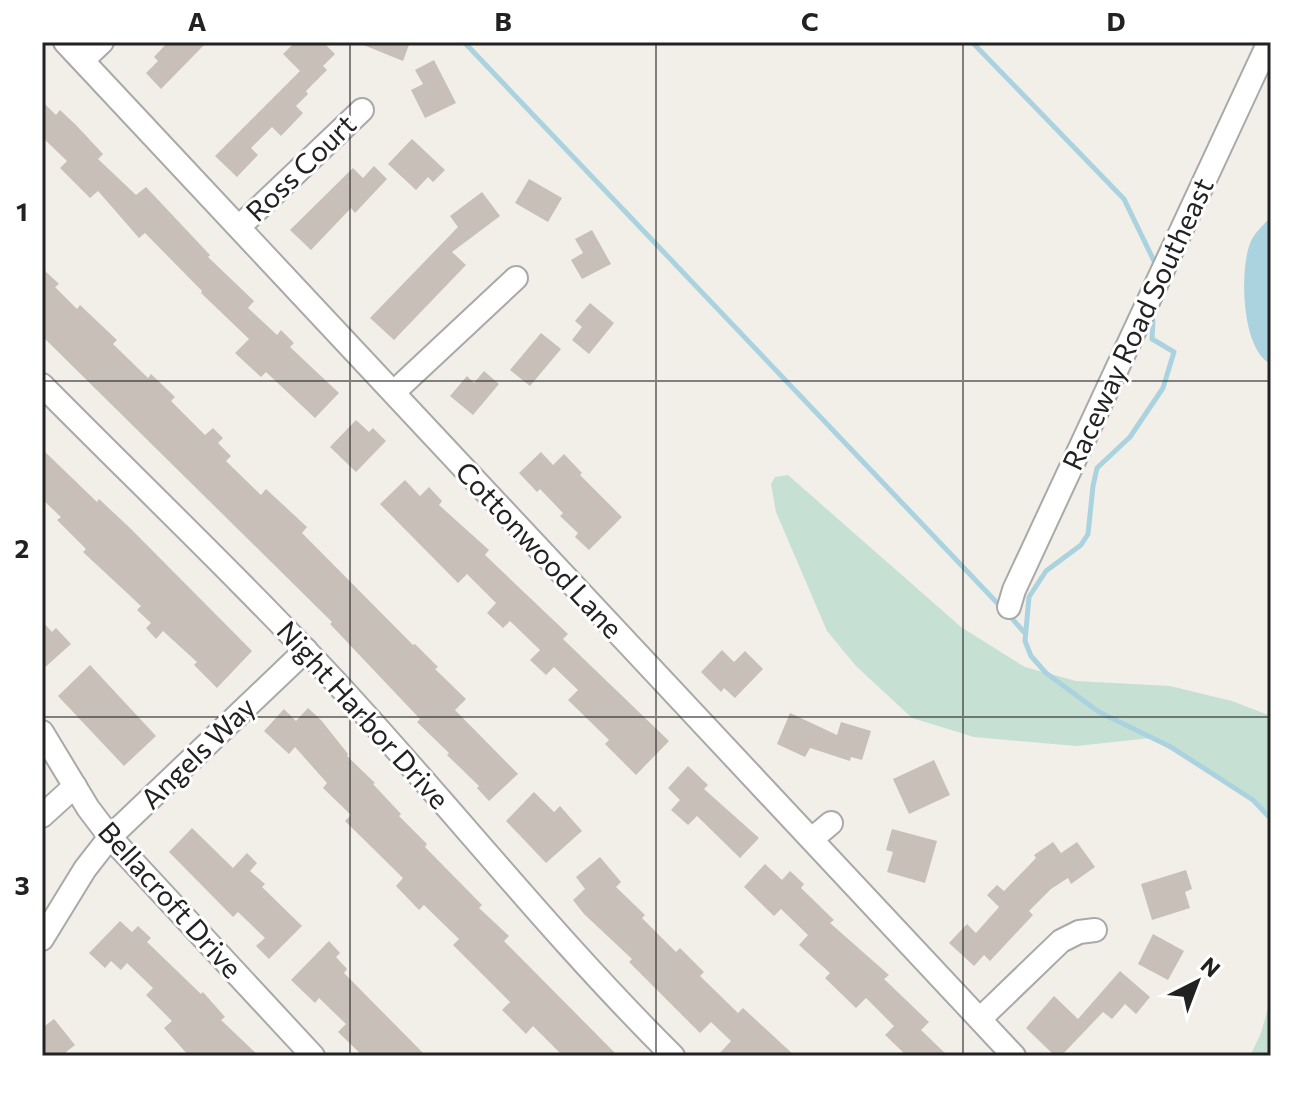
<svg xmlns="http://www.w3.org/2000/svg" width="1313" height="1098" viewBox="0 0 1313 1098" font-family="Commissioner,sans-serif">
	<rect width="100%" height="100%" fill="#f2efe9"/>
	<!-- wetland -->
	<g fill="#c6e0d4">
		<polygon points="788,475 961,627 1025,667 1076,681 1170,686 1232,701 1271,716 1271,819 1252,800 1151,738 1076,746 974,737 912,718 856,666 827,631 776,512 771,484 775,477"/>
		<polygon points="1271,998 1271,1056 1250,1056 1261,1033"/>
	</g>
	<!-- water -->
	<path fill="#aad3df" d="M 1271,216 L 1271,364 C 1241,350 1239,268 1251,241 C 1255,232 1265,224 1271,216 Z"/>
	<g fill="none" stroke-linecap="round" stroke-linejoin="round">
		<!-- stream -->
		<g stroke="#aad3df" stroke-width="5">
			<polyline points="464,42 1002,608"/>
			<polyline points="972,42 1124,199 1154,261"/>
			<polyline points="1153,320 1152,339 1174,352 1163,388 1130,437 1097,468 1093,486 1088,534 1081,545 1046,571 1029,597 1025,641 1031,656 1046,673 1099,712 1171,747 1253,800 1271,819"/>
			<polyline points="1009,615 1024,632"/>
		</g>
	</g>
	<!-- building -->
	<g fill="#c7bfb8">
		<polygon points="168,42 207,42 161,89 146,73 158,61 154,57"/>
		<polygon points="295,42 323,42 335,54 323,66 327,70 306,91 308,94 296,106 303,113 281,136 272,127 251,148 258,155 237,177 215,156 300,71 283,54"/>
		<polygon points="356,42 410,42 403,61"/>
		<polygon points="434,60 456,103 425,118 411,90 423,84 415,70"/>
		<polygon points="42,101 56,115 60,110 76,125 103,154 98,159 136,195 146,187 210,255 208,257 254,301 248,308 277,335 281,330 294,343 290,347 339,393 315,418 266,372 261,377 235,353 249,339 201,293 202,291 145,233 139,238 98,191 90,198 60,168 67,161 42,137"/>
		<polygon points="412,139 445,170 433,182 428,177 416,190 388,164"/>
		<polygon points="374,166 387,179 355,213 351,208 311,250 290,230 353,168 363,178"/>
		<polygon points="529,179 562,198 548,222 515,203"/>
		<polygon points="482,192 500,216 452,252 466,265 394,340 370,318 458,227 450,216"/>
		<polygon points="592,230 611,264 582,279 571,260 583,253 575,239"/>
		<polygon points="42,268 59,284 55,287 77,309 80,305 117,340 113,344 148,378 151,374 175,397 171,401 205,435 213,428 223,438 218,443 231,456 226,461 261,495 266,489 307,527 302,533 413,645 415,644 438,667 435,669 466,699 455,710 518,774 489,801 477,788 479,786 447,755 449,753 417,722 420,719 330,624 332,622 42,336"/>
		<polygon points="590,303 614,323 589,354 572,340 582,327 575,321"/>
		<polygon points="541,333 561,349 530,386 510,370"/>
		<polygon points="484,371 499,384 473,415 450,396 467,376 474,383"/>
		<polygon points="356,420 369,432 373,428 386,441 356,472 330,447"/>
		<polygon points="42,449 97,502 99,499 130,528 252,651 217,688 194,665 197,662 163,631 156,639 146,628 151,623 137,610 141,606 83,552 86,549 57,520 61,517 42,499"/>
		<polygon points="541,452 553,465 564,454 582,473 580,475 622,517 589,550 575,537 578,533 560,516 563,513 540,489 537,492 519,473"/>
		<polygon points="405,480 420,496 429,487 442,501 439,505 489,550 485,555 568,634 563,639 669,741 636,775 605,744 609,740 568,700 578,690 554,667 546,675 530,660 540,650 510,621 503,628 487,613 496,603 467,574 458,583 380,504"/>
		<polygon points="42,621 52,632 56,628 71,644 42,670"/>
		<polygon points="722,650 734,662 745,651 763,669 735,698 724,688 721,692 701,672"/>
		<polygon points="90,665 156,736 124,766 58,696"/>
		<polygon points="308,708 321,720 348,754 347,756 375,783 373,784 401,814 399,816 427,844 425,847 482,905 479,908 509,936 504,941 618,1056 563,1056 533,1026 526,1034 502,1010 510,1002 453,945 459,939 424,905 419,910 396,886 403,878 345,821 351,815 323,788 327,783 295,747 289,754 264,731 284,709 296,721"/>
		<polygon points="790,713 837,735 841,722 871,731 862,760 851,757 850,761 810,748 805,757 777,744"/>
		<polygon points="934,760 950,795 909,814 893,779"/>
		<polygon points="688,766 708,785 704,789 759,838 740,858 697,816 688,825 671,810 680,800 668,788"/>
		<polygon points="534,792 554,812 560,806 582,831 546,863 506,821"/>
		<polygon points="192,828 233,868 247,853 257,863 250,871 265,884 262,887 302,926 269,959 256,946 265,938 238,912 233,917 169,852"/>
		<polygon points="892,829 937,841 925,883 887,872 893,852 886,850"/>
		<polygon points="1053,842 1061,853 1077,842 1095,867 1071,884 1068,878 1051,889 1029,911 1033,915 990,961 984,955 974,966 949,943 967,924 976,933 999,907 987,895 997,885 1004,891 1036,858 1034,855"/>
		<polygon points="600,857 621,882 616,887 645,915 642,918 676,952 680,948 704,972 700,976 738,1013 743,1008 795,1056 717,1056 731,1041 711,1022 700,1033 629,962 632,959 584,914 573,900 585,889 576,877"/>
		<polygon points="765,864 782,880 790,871 804,884 801,888 834,920 830,923 889,975 884,979 929,1022 921,1030 948,1056 907,1056 885,1035 894,1026 866,998 856,1008 825,978 830,973 799,945 808,935 781,909 774,916 744,887"/>
		<polygon points="1186,870 1192,889 1185,892 1190,908 1152,920 1141,884"/>
		<polygon points="120,921 132,932 138,926 151,938 147,942 201,994 203,992 225,1017 221,1020 259,1056 189,1056 164,1028 172,1021 146,995 153,988 127,963 121,970 111,961 105,968 89,953"/>
		<polygon points="1153,934 1184,951 1168,980 1138,964"/>
		<polygon points="329,941 340,953 336,957 347,969 344,973 426,1056 363,1056 338,1032 346,1024 319,998 315,1003 291,980"/>
		<polygon points="1120,971 1150,997 1136,1014 1125,1004 1112,1019 1103,1012 1061,1056 1055,1056 1026,1028 1054,996 1078,1019"/>
		<polygon points="54,1019 75,1045 61,1056 42,1056 42,1028"/>
	</g>
	<g fill="none" stroke-linecap="round" stroke-linejoin="round">
		<!-- minor casing -->
		<g stroke="#a9a9a9" stroke-width="26">
			<g id="minor">
				<polyline points="65,42 1014,1056"/>
				<polyline points="83,60 102,42"/>
				<polyline points="239,227 362,110"/>
				<path d="M 42,385 C 143,487 247,586 344,691 C 455,812 557,941 673,1056"/>
				<polyline points="394,392 516,278"/>
				<polyline points="1009,607 1014,590 1269,42"/>
				<polyline points="42,732 88,808 110,837 313,1056"/>
				<polyline points="42,816 75,786"/>
				<polyline points="812,839 831,823"/>
				<polyline points="42,939 85,869 110,837 306,650"/>
				<polyline points="980,1019 1061,941 1079,932 1095,930"/>
			</g>
		</g>
		<!-- minor -->
		<use href="#minor" stroke="#fff" stroke-width="22"/>
	</g>
	<!-- grid -->
	<path fill="none" stroke="#222" stroke-width="2" stroke-opacity="0.55" d="M 350,42 L 350,1056M 656,42 L 656,1056M 963,42 L 963,1056M 42,381 L 1271,381M 42,717 L 1271,717"/>
	<g text-anchor="middle" stroke-width="6" stroke-linejoin="round" paint-order="stroke">
		<!-- street labels -->
		<g font-size="28" fill="#222" stroke="#fff">
			<text transform="translate(301 168) rotate(-44)" y="10">Ross Court</text>
			<text transform="translate(1138 324) rotate(-65)" y="10">Raceway Road Southeast</text>
			<text transform="translate(539 550) rotate(47)" y="10">Cottonwood Lane</text>
			<text transform="translate(363 715) rotate(48)" y="10">Night Harbor Drive</text>
			<text transform="translate(198 753) rotate(-44)" y="10">Angels Way</text>
			<text transform="translate(170 900) rotate(48)" y="10">Bellacroft Drive</text>
		</g>
	</g>
	<!-- border -->
	<rect width="1313" height="1098" fill="none" stroke="#ffffff" stroke-width="88"/>
	<!-- north arrow -->
	<g transform="translate(1197 982) rotate(42)" stroke="#ffffff" stroke-width="6" paint-order="stroke">
	<path d="M0-6L14 30L0 20L-14 30Z" fill="#222222"/>
	<text y="-12" font-size="22" font-weight="bold" text-anchor="middle" fill="#222222">N</text>
	</g>
	<rect x="44" y="44" width="1225" height="1010" fill="none" stroke="#222" stroke-width="3"/>
	<g font-size="26" text-anchor="middle" font-weight="bold" fill="#222">
		<text x="197" y="31">A</text>
		<text x="503" y="31">B</text>
		<text x="810" y="31">C</text>
		<text x="1116" y="31">D</text>
		<text x="22" y="221">1</text>
		<text x="22" y="558">2</text>
		<text x="22" y="895">3</text>
	</g>
</svg>
